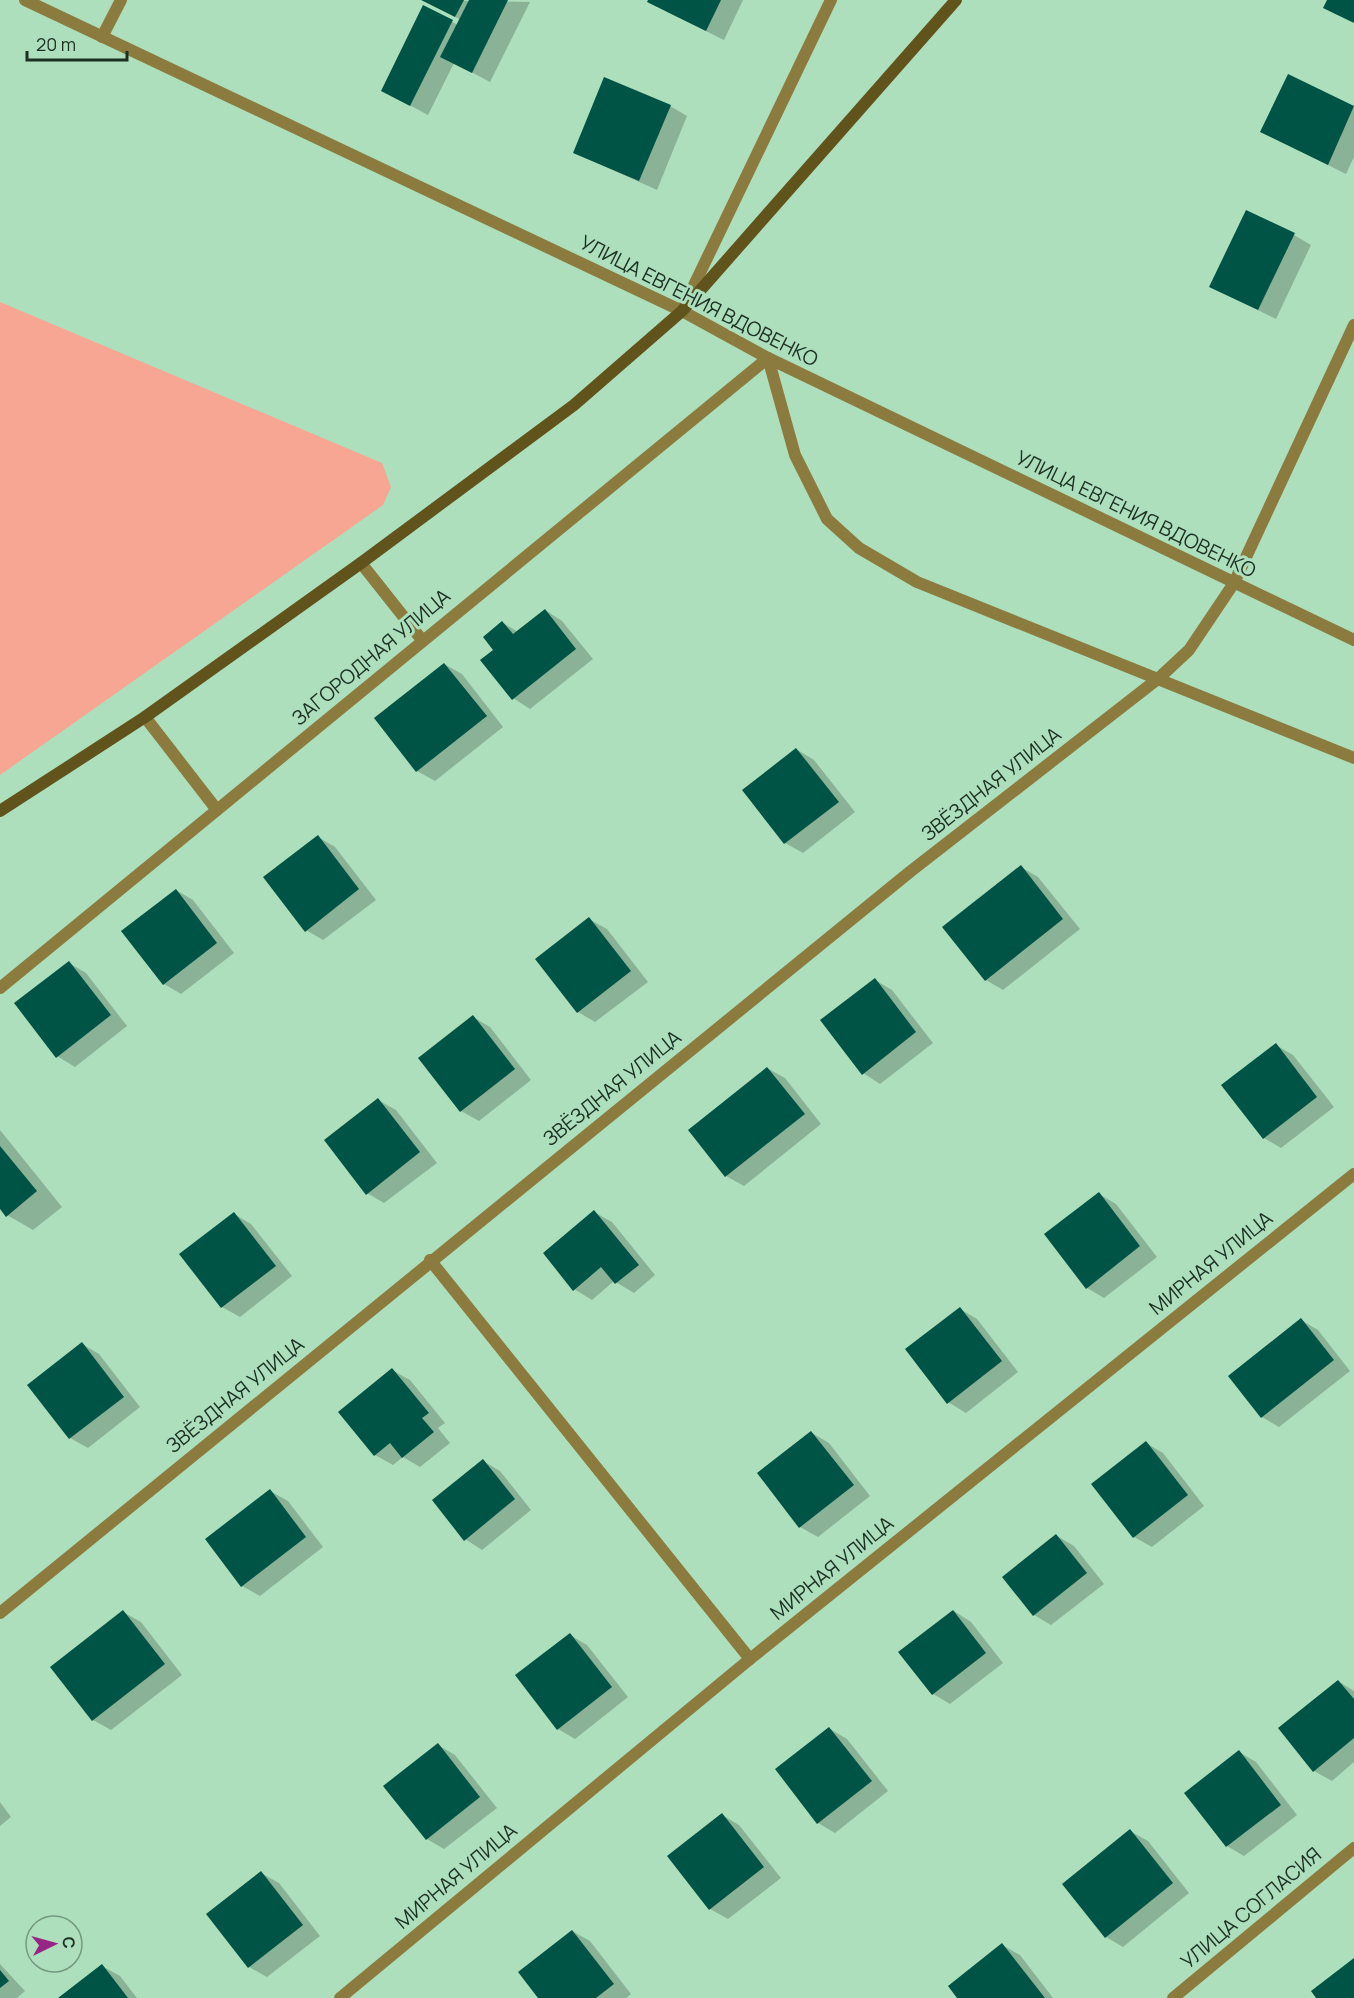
<svg xmlns="http://www.w3.org/2000/svg" width="1354" height="1998" viewBox="0 0 1354 1998" font-family="Manrope,sans-serif">
	<rect width="100%" height="100%" fill="#addfbd"/>
	<!-- green -->
	<polygon fill="#f6a692" points="0,302 382,463 391,487 383,505 0,775"/>
	<!-- shadow -->
	<g fill="#0003">
		<polygon points="424,0 530,2 490,82 454,63 428,115 400,100 424,7 458,25 461,20"/>
		<polygon points="650,0 743,0 724,40 667,12"/>
		<polygon points="1289,76 1354,108 1354,157 1346,174 1262,132"/>
		<polygon points="670,106 687,116 657,190 575,153"/>
		<polygon points="1294,235 1311,245 1276,319 1229,296"/>
		<polygon points="545,610 562,621 593,659 530,709 513,698 495,650 503,623 518,632"/>
		<polygon points="444,664 462,674 503,727 435,781 417,771"/>
		<polygon points="796,749 814,760 855,812 803,853 785,843"/>
		<polygon points="318,837 335,847 376,900 323,940 306,930"/>
		<polygon points="1021,867 1038,877 1080,929 1003,990 986,980"/>
		<polygon points="176,890 193,900 234,953 181,994 164,984"/>
		<polygon points="589,919 607,929 648,982 595,1022 578,1012 537,959"/>
		<polygon points="69,963 86,973 127,1026 75,1067 57,1056"/>
		<polygon points="875,980 892,990 933,1043 880,1084 863,1073"/>
		<polygon points="473,1017 490,1027 531,1080 479,1121 461,1111"/>
		<polygon points="1276,1045 1293,1055 1334,1107 1281,1148 1264,1138"/>
		<polygon points="767,1068 785,1078 821,1124 744,1186 726,1176 690,1130"/>
		<polygon points="378,1100 396,1110 437,1163 384,1203 367,1193"/>
		<polygon points="0,1130 62,1207 33,1230 7,1215 0,1207"/>
		<polygon points="1099,1194 1116,1204 1157,1257 1104,1298 1087,1288"/>
		<polygon points="594,1212 612,1222 655,1275 634,1293 614,1281 592,1300 574,1289"/>
		<polygon points="234,1214 251,1224 292,1276 240,1317 222,1307 181,1254"/>
		<polygon points="960,1309 977,1319 1018,1372 966,1413 948,1402"/>
		<polygon points="1301,1320 1318,1330 1350,1371 1279,1427 1262,1417"/>
		<polygon points="82,1344 99,1354 140,1407 88,1448 70,1438"/>
		<polygon points="392,1370 410,1380 445,1423 438,1428 450,1443 420,1467 403,1457 393,1465 375,1455 340,1412"/>
		<polygon points="812,1433 829,1443 870,1496 818,1537 800,1527"/>
		<polygon points="1146,1443 1163,1453 1204,1506 1152,1547 1134,1537"/>
		<polygon points="483,1461 500,1471 531,1510 482,1550 465,1539"/>
		<polygon points="270,1491 288,1501 323,1547 260,1596 242,1586"/>
		<polygon points="1057,1536 1074,1546 1104,1584 1051,1625 1034,1615"/>
		<polygon points="954,1611 971,1622 1003,1663 950,1704 933,1694"/>
		<polygon points="123,1612 141,1622 182,1675 111,1730 93,1720"/>
		<polygon points="570,1635 587,1645 628,1697 575,1739 558,1729"/>
		<polygon points="1338,1681 1354,1691 1354,1762 1332,1781 1314,1771"/>
		<polygon points="830,1729 847,1739 888,1791 835,1833 818,1823"/>
		<polygon points="438,1745 455,1755 497,1808 444,1849 427,1839"/>
		<polygon points="1239,1752 1256,1762 1297,1815 1244,1856 1227,1846"/>
		<polygon points="0,1802 11,1817 0,1826"/>
		<polygon points="722,1815 739,1825 781,1878 728,1919 710,1909"/>
		<polygon points="1130,1831 1148,1841 1189,1893 1123,1947 1106,1937"/>
		<polygon points="261,1873 279,1883 320,1936 267,1977 249,1967"/>
		<polygon points="572,1931 590,1941 631,1994 626,1998 540,1998"/>
		<polygon points="1002,1945 1020,1955 1053,1998 959,1998"/>
		<polygon points="0,1964 25,1991 17,1998 0,1998"/>
		<polygon points="102,1966 120,1976 137,1998 61,1998"/>
	</g>
	<!-- building -->
	<g fill="#005445">
		<polygon points="421,0 464,0 455,17"/>
		<polygon points="469,0 508,0 472,73 440,57"/>
		<polygon points="648,0 721,0 706,31 647,2"/>
		<polygon points="1327,0 1354,0 1354,23 1323,8"/>
		<polygon points="423,5 453,20 410,106 381,91"/>
		<polygon points="1288,74 1354,106 1328,165 1260,132"/>
		<polygon points="604,77 671,105 639,181 573,153"/>
		<polygon points="1246,210 1295,233 1258,310 1209,287"/>
		<polygon points="545,609 576,649 512,700 480,660 493,650 483,637 502,621 513,634"/>
		<polygon points="444,663 487,716 416,772 374,718"/>
		<polygon points="796,748 839,802 784,844 742,790"/>
		<polygon points="318,835 359,889 305,932 263,877"/>
		<polygon points="1021,865 1063,919 985,981 942,927"/>
		<polygon points="176,889 217,943 163,985 121,931"/>
		<polygon points="589,917 631,971 577,1013 535,959"/>
		<polygon points="69,961 111,1015 56,1058 14,1003"/>
		<polygon points="875,978 916,1032 862,1075 820,1020"/>
		<polygon points="473,1015 515,1069 460,1112 418,1058"/>
		<polygon points="1276,1043 1317,1097 1263,1139 1221,1085"/>
		<polygon points="767,1067 805,1114 725,1177 688,1130"/>
		<polygon points="378,1098 420,1152 366,1195 324,1140"/>
		<polygon points="0,1146 37,1191 6,1217 0,1209"/>
		<polygon points="1099,1192 1140,1246 1086,1289 1044,1234"/>
		<polygon points="594,1210 639,1265 615,1284 601,1267 573,1291 543,1253"/>
		<polygon points="234,1212 276,1266 221,1308 179,1254"/>
		<polygon points="960,1307 1002,1361 947,1404 905,1349"/>
		<polygon points="1301,1318 1334,1360 1261,1418 1228,1376"/>
		<polygon points="82,1342 124,1397 69,1439 27,1385"/>
		<polygon points="392,1368 429,1413 422,1418 434,1432 402,1458 390,1443 374,1456 338,1412"/>
		<polygon points="811,1431 854,1485 799,1528 757,1473"/>
		<polygon points="1146,1441 1188,1495 1133,1538 1091,1484"/>
		<polygon points="483,1459 515,1499 464,1541 432,1500"/>
		<polygon points="270,1489 306,1537 241,1587 205,1539"/>
		<polygon points="1056,1534 1087,1573 1033,1616 1002,1577"/>
		<polygon points="123,1610 165,1664 92,1721 50,1667"/>
		<polygon points="953,1610 986,1653 932,1695 898,1652"/>
		<polygon points="570,1633 612,1687 557,1730 515,1675"/>
		<polygon points="1338,1680 1354,1699 1354,1738 1313,1772 1278,1728"/>
		<polygon points="829,1727 872,1781 817,1824 775,1769"/>
		<polygon points="438,1743 480,1797 426,1840 383,1786"/>
		<polygon points="1239,1750 1281,1805 1226,1847 1184,1793"/>
		<polygon points="722,1813 764,1867 709,1910 667,1856"/>
		<polygon points="1130,1829 1173,1883 1105,1938 1062,1884"/>
		<polygon points="261,1871 303,1925 248,1968 206,1914"/>
		<polygon points="572,1930 614,1984 596,1998 538,1998 518,1972"/>
		<polygon points="1002,1943 1045,1998 957,1998 948,1986"/>
		<polygon points="1354,1958 1354,1998 1316,1998 1311,1991"/>
		<polygon points="102,1964 128,1998 58,1998"/>
		<polygon points="0,1970 9,1981 0,1988"/>
	</g>
	<g fill="none" stroke-linecap="round" stroke-linejoin="round">
		<!-- lane -->
		<g stroke="#8b7b3e" stroke-width="12">
			<polyline points="361,563 422,640"/>
			<polyline points="145,717 217,810"/>
			<polyline points="430,1260 750,1659"/>
		</g>
		<!-- street -->
		<g stroke="#8b7b3e" stroke-width="12">
			<polyline points="25,0 682,311 768,358 1354,640"/>
			<polyline points="102,37 121,0"/>
			<polyline points="685,304 831,0"/>
			<polyline points="768,358 795,455 827,519 859,548 917,582 1354,758"/>
			<polyline points="0,988 768,358"/>
			<polyline points="0,1613 911,871 1159,678 1189,650 1234,583 1354,325"/>
			<polyline points="340,1998 750,1659 1354,1174"/>
			<polyline points="1173,1998 1354,1848"/>
		</g>
		<!-- secondary -->
		<polyline stroke="#60531b" stroke-width="12" points="0,811 145,717 361,563 574,405 682,311 956,0"/>
	</g>
	<g text-anchor="middle" stroke-width="6" stroke-linejoin="round" paint-order="stroke">
		<!-- street labels -->
		<g font-size="20" fill="#1c3023" stroke="#addfbd">
			<text transform="translate(699 301) rotate(27)" y="7">УЛИЦА ЕВГЕНИЯ ВДОВЕНКО</text>
			<text transform="translate(1136 514) rotate(26)" y="7">УЛИЦА ЕВГЕНИЯ ВДОВЕНКО</text>
			<text transform="translate(371 657) rotate(-40)" y="7">ЗАГОРОДНАЯ УЛИЦА</text>
			<text transform="translate(991 784) rotate(-38)" y="7">ЗВЁЗДНАЯ УЛИЦА</text>
			<text transform="translate(612 1088) rotate(-39)" y="7">ЗВЁЗДНАЯ УЛИЦА</text>
			<text transform="translate(1211 1263) rotate(-39)" y="7">МИРНАЯ УЛИЦА</text>
			<text transform="translate(235 1395) rotate(-39)" y="7">ЗВЁЗДНАЯ УЛИЦА</text>
			<text transform="translate(832 1568) rotate(-39)" y="7">МИРНАЯ УЛИЦА</text>
			<text transform="translate(456 1876) rotate(-40)" y="7">МИРНАЯ УЛИЦА</text>
			<text transform="translate(1251 1908) rotate(-40)" y="7">УЛИЦА СОГЛАСИЯ</text>
		</g>
	</g>
	<!-- north arrow -->
	<g transform="translate(54 1944) rotate(85)"><circle r="28" fill="#addfbd" stroke="#73997f" stroke-width="1.5"/>
	<path d="M0-4.5L10 22L0 15L-10 22Z" fill="#962585"/>
	<text y="-9" font-size="16" font-weight="bold" text-anchor="middle" fill="#1c3023">С</text>
	</g>
	<!-- scale -->
	<path d="M27 51v9h100v-9" fill="none" stroke="#1c3023" stroke-width="3"/>
	<text x="36" y="51" font-size="18" fill="#1c3023" stroke="#addfbd" stroke-width="4.5" paint-order="stroke">20 m</text>
</svg>
